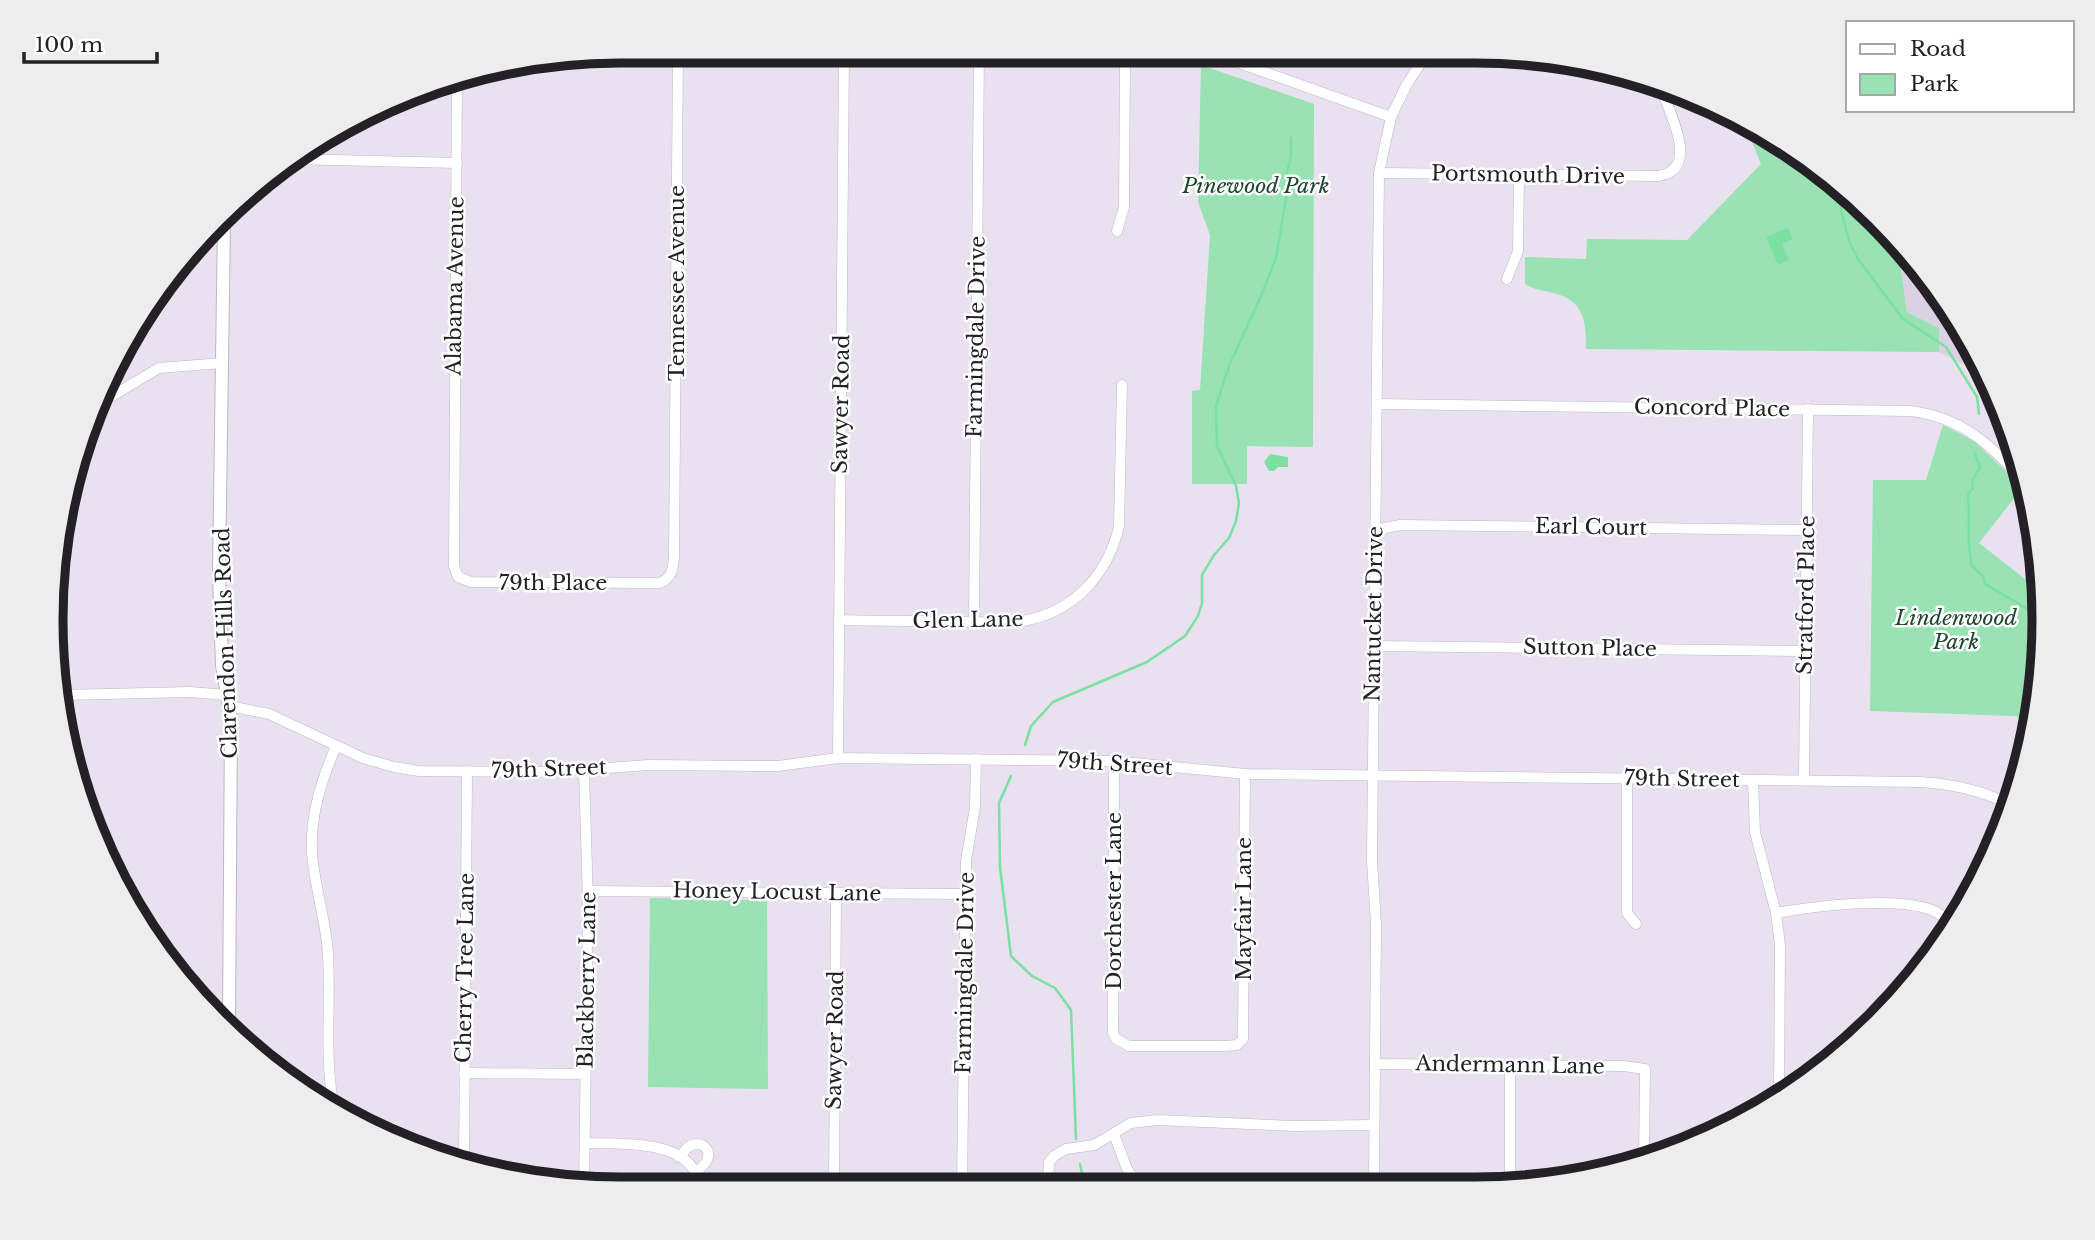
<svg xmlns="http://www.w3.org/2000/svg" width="2095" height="1240" viewBox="0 0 2095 1240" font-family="'Libre Baskerville',serif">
	<rect width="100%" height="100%" fill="#e9e1ef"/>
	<!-- built -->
	<polygon fill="#dcd1e4" points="1901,246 1948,303 1987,376 1939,352 1939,328 1907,312 1901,271"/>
	<!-- green -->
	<g fill="#98e2b3">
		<polygon points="1201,65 1314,104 1313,447 1247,446 1247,484 1192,484 1192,391 1200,390 1210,235 1198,202"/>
		<path d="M 1744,123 L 1791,146 L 1877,217 L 1901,246 L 1901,271 L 1907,312 L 1939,328 L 1939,352 L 1586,349 C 1586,324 1585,302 1557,294 C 1545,290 1536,291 1525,284 L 1525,257 L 1586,259 L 1587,239 L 1687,240 L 1761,164 Z"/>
		<polygon points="1943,425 1974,441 2023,487 1979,543 2025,579 2041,588 2044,620 2034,729 2016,716 1870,711 1873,480 1926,480"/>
		<polygon points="650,898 767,900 768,1089 648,1087"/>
	</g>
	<!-- water -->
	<g fill="#7be0a2">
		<polygon points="1788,228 1793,239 1782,244 1789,260 1778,265 1766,237"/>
		<polygon points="1270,454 1288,457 1288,467 1278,467 1274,471 1269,471 1264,462"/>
	</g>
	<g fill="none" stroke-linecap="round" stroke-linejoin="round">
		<!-- stream -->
		<g stroke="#7be0a2" stroke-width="2.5">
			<polyline points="1829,178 1837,194 1849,241 1858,259 1903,319 1946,347 1977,397 1979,414"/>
			<path d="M 1975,454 L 1980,467 L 1972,481 L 1973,488 L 1968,494 C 1970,518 1966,542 1972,566 L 1984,577 L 1985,584 L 2033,612 L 2043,634"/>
			<polyline points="1025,745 1031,726 1053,702 1147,662 1185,636 1198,616 1202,603 1202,575 1214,555 1229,538 1236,521 1239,503 1236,486 1217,446 1216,406 1229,366 1261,296 1276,258 1287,193 1287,173 1291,156 1291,138"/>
			<polyline points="1011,776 999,803 1000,867 1011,956 1032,976 1055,988 1071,1010 1076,1139"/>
			<polyline points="1080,1164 1085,1188"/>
		</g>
		<!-- minor casing -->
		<g stroke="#bfb7c4" stroke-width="11">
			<g id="minor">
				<polyline points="1208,52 1391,117"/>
				<polyline points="1427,53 1524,54"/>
				<polyline points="1239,63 1243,52"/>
				<path d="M 457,78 L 454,566 L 458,577 L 471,582 L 660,583 C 672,577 673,570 674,557 L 678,51"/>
				<polyline points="292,159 457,163"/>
				<path d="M 1379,173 L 1658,176 C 1703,170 1667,108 1658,81"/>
				<polyline points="1117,231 1124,207 1125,66 1128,51"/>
				<polyline points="1507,279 1518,251 1519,175"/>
				<polyline points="102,402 159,368 222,363"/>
				<path d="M 1377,404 L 1911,411 C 1964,418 1989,445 2025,481"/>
				<polyline points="1375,530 1400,525 1807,530"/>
				<path d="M 839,620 C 875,621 911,621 946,621 C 971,622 997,624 1022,621 C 1073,613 1108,575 1119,526 L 1122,385"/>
				<polyline points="974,622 979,51"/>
				<polyline points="1374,646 1805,651"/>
				<polyline points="63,695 190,692 227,695"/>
				<path d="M 229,706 L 269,714 L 363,758 L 394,767 L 419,771 L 554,772 L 648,765 L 778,766 L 838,758 L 1114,761 L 1245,774 L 1920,782 C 1953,784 1982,790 2011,805"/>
				<polyline points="838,758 844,51"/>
				<polyline points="1114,761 1113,1033 1116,1039 1129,1046 1224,1046 1237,1045 1243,1039 1245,774"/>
				<polyline points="584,771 588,902 584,1188"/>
				<polyline points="1627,778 1627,913 1636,924"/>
				<polyline points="1753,780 1755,832 1776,913 1780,945 1779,1098"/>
				<polyline points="1804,780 1808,409"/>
				<polyline points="588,891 965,894"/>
				<path d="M 1776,913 C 1816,906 1895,896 1932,910 C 1941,914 1947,920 1954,926"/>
				<polyline points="1375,1064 1624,1066 1645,1069 1644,1162"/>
				<polyline points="464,1073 585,1074"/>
				<path d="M 334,1108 C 324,1058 331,1006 328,954 C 326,921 315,888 312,854 C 310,815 321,782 336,746"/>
				<polyline points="1114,1134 1127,1169 1140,1188"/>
				<path d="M 585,1143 C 616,1144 678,1139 695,1172 C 697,1177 698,1183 700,1188"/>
				<path d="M 679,1157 C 683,1153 687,1147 692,1145 C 702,1141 712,1150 707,1160 C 705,1165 699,1169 696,1173"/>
				<polyline points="464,1164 467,771"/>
				<polyline points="834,1188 836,893"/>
				<polyline points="962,1188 966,861 975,807 976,759"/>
				<polyline points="1048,1188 1049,1162 1054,1156 1066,1149 1094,1145 1131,1123 1158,1120 1295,1126 1374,1125"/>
				<polyline points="1374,1188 1376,924 1372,861 1379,173 1391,117 1407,84 1428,52"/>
				<polyline points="1510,1188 1510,1065"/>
			</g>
		</g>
		<!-- tertiary casing -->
		<g stroke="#bfb7c4" stroke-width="14">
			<polyline id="tertiary" points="224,221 219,573 222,665 231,719 229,1023"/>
		</g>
		<!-- minor -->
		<use href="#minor" stroke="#fff" stroke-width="10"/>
		<!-- tertiary -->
		<use href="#tertiary" stroke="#fff" stroke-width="12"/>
	</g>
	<g text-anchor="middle" stroke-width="5" stroke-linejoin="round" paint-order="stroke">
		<!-- street labels -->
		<g font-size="21" fill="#242126" stroke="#fff">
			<text transform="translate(1528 175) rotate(1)" y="7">Portsmouth Drive</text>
			<text transform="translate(677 283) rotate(-90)" y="7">Tennessee Avenue</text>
			<text transform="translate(455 286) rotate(-89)" y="7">Alabama Avenue</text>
			<text transform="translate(976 337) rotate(-89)" y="7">Farmingdale Drive</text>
			<text transform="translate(841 404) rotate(-89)" y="7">Sawyer Road</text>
			<text transform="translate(1712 408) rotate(1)" y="7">Concord Place</text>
			<text transform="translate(1591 527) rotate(1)" y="7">Earl Court</text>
			<text x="553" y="590">79th Place</text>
			<text transform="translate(1806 595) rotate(-89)" y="7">Stratford Place</text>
			<text transform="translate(1374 614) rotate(-89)" y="7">Nantucket Drive</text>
			<text transform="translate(968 620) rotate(-1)" y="7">Glen Lane</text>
			<text transform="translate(226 643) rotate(-92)" y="7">Clarendon Hills Road</text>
			<text transform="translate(1590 648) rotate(1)" y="7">Sutton Place</text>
			<text transform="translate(1115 764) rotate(4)" y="7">79th Street</text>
			<text transform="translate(549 769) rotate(-2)" y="7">79th Street</text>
			<text transform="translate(1682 779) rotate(1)" y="7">79th Street</text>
			<text transform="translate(777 892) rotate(1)" y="7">Honey Locust Lane</text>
			<text transform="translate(1114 901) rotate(-90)" y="7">Dorchester Lane</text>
			<text transform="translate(1244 909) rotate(-90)" y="7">Mayfair Lane</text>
			<text transform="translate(465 968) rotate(-89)" y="7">Cherry Tree Lane</text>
			<text transform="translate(965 973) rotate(-89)" y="7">Farmingdale Drive</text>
			<text transform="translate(587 980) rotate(-89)" y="7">Blackberry Lane</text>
			<text transform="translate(835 1040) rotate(-89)" y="7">Sawyer Road</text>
			<text transform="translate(1510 1065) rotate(1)" y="7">Andermann Lane</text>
		</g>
		<!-- park labels -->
		<g font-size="21" font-style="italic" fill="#1c462e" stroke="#fff">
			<text x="1256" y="193">Pinewood Park</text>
			<text x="1956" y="625">Lindenwood<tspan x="1956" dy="24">Park</tspan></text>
		</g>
	</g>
	<!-- crop -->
	<path d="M0 0H2095V1240H0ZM620 63H1475A557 557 0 0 1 2032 620V620A557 557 0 0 1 1475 1177H620A557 557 0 0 1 63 620V620A557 557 0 0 1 620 63Z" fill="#ededee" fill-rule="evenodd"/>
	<path fill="none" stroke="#242126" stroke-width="9" d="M620 63H1475A557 557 0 0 1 2032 620V620A557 557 0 0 1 1475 1177H620A557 557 0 0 1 63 620V620A557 557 0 0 1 620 63Z"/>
	<!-- legend -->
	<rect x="1846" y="21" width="228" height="91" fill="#ffffff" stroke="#a7a6a8" stroke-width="2"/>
	<rect x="1860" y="44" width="35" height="10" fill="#ffffff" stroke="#a7a6a8" stroke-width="2"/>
	<text x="1910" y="56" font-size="21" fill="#242126">Road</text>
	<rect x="1860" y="74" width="35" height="21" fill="#98e2b3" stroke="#a7a6a8" stroke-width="2"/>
	<text x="1910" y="91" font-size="21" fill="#242126">Park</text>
	<!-- scale -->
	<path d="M24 52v10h133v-10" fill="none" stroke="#242126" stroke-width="3.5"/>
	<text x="35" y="52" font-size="21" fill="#242126" stroke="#ffffff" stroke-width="5" paint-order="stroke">100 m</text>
</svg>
